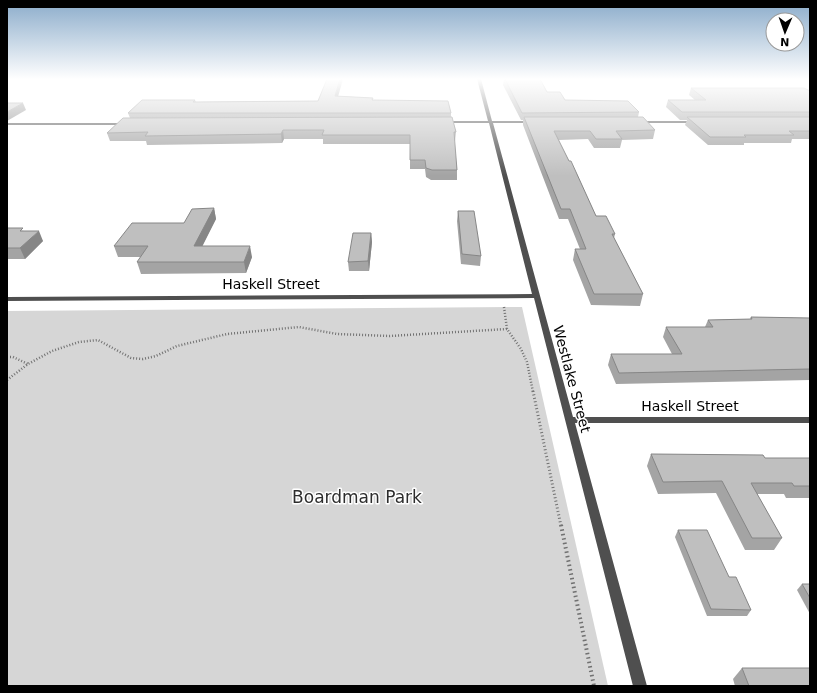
<svg xmlns="http://www.w3.org/2000/svg" width="817" height="693" viewBox="0 0 817 693" font-family="'DejaVu Sans',sans-serif">
	<rect width="100%" height="100%" fill="#fff"/>
	<!-- green -->
	<polygon fill="#d6d6d6" points="522,307 608,686 7,686 7,311"/>
	<g fill="none" stroke-linecap="round" stroke-linejoin="round">
		<!-- path-far2 -->
		<g stroke="#717171" stroke-width="2.5" stroke-dasharray="1 2" stroke-linecap="butt">
			<polyline points="504,307 507,329 521,349 527,362 533,392"/>
			<polyline points="7,357 13,357 28,364"/>
			<polyline points="7,380 28,364 52,351 79,342 98,340 131,358 143,359 156,356 177,346 227,334 299,327 337,334 390,336 507,329"/>
		</g>
		<!-- path-far1 -->
		<polyline stroke="#717171" stroke-width="3" stroke-dasharray="1 2.5" stroke-linecap="butt" points="533,391 561,526"/>
		<!-- path -->
		<polyline stroke="#717171" stroke-width="4" stroke-dasharray="1.5 3" stroke-linecap="butt" points="561,525 594,686"/>
		<!-- minor -->
		<g fill="#4f4f4f" fill-rule="evenodd">
			<polygon points="477,79 481,79 492,121 534,121 536,122 534,123 493,123 573,417 810,417 810,423 575,423 647,686 633,686 534,298 7,301 7,297 532,294 489,123 444,123 442,122 444,121 488,121"/>
			<polygon points="636,121 696,121 698,122 696,123 636,123"/>
			<polygon points="7,123 126,123 128,124 126,125 7,125"/>
		</g>
	</g>
	<!-- wall -->
	<g fill="#a4a4a4">
		<polygon points="504,79 540,79 547,92 565,100 639,112 638,117 655,130 653,139 622,140 620,148 594,148 588,139 559,140 596,216 615,234 614,238 643,294 640,306 591,305 573,260 575,249 580,249 568,219 559,219 523,125 523,120 521,120 503,85"/>
		<polygon points="691,88 810,91 810,139 792,139 791,143 744,143 744,145 708,145 685,125 687,120 680,120 666,107 668,100 695,100 689,95"/>
		<polygon points="338,96 373,98 373,100 451,113 451,117 456,132 455,141 454,141 457,170 457,180 431,180 426,177 425,169 410,169 410,144 323,144 323,139 284,139 282,143 147,145 146,141 110,141 107,133 130,118 128,113 195,100 196,102 318,101"/>
		<polygon points="214,208 216,219 202,246 252,257 246,273 141,274 137,262 141,257 118,257 114,246 184,223"/>
		<polygon points="458,211 481,256 480,266 461,264 457,221"/>
		<polygon points="7,228 24,231 43,241 25,259 7,259"/>
		<polygon points="371,233 372,242 369,271 349,271 348,262"/>
		<polygon points="751,317 810,318 810,380 616,384 608,365 611,354 672,354 663,337 666,327 705,327 708,320 750,319"/>
		<polygon points="651,454 765,458 810,458 810,498 786,498 784,494 757,494 782,538 774,550 745,550 716,493 658,494 647,466"/>
		<polygon points="678,530 729,577 751,610 747,616 707,616 675,537"/>
		<polygon points="802,584 810,584 810,614 797,590"/>
		<polygon points="742,668 810,686 735,686 733,679"/>
	</g>
	<!-- shaded-wall -->
	<g fill="#868686">
		<polygon points="340,79 343,79 336,104 335,96"/>
		<polygon points="23,103 26,110 7,121 7,112"/>
		<polygon points="283,130 284,139 282,143 281,134"/>
		<polygon points="214,208 216,219 197,257 194,246"/>
		<polygon points="39,231 43,241 25,259 20,248"/>
		<polygon points="371,233 372,242 369,271 368,261"/>
		<polygon points="250,246 252,257 246,273 244,262"/>
	</g>
	<!-- building -->
	<g fill="#bfbfbf" stroke="#868686">
		<polygon points="327,79 340,79 335,96 373,98 372,100 448,101 451,113 128,113 142,100 195,100 193,102 318,101"/>
		<polygon points="505,79 540,79 547,92 560,92 565,100 628,101 639,112 522,113"/>
		<polygon points="691,88 804,88 810,91 810,112 682,112 668,100 706,100"/>
		<polygon points="7,103 23,103 7,112"/>
		<polygon points="452,117 456,132 454,132 457,170 432,170 426,168 425,160 410,160 410,135 322,135 324,130 283,130 281,134 145,136 148,132 107,133 123,118"/>
		<polygon points="524,117 643,117 655,130 616,131 622,139 596,139 590,131 554,131 569,161 571,161 596,216 606,216 615,234 612,234 643,294 594,294 575,249 586,249 570,209 561,209"/>
		<polygon points="687,117 810,117 810,131 789,131 794,135 744,135 746,137 710,137"/>
		<polygon points="214,208 194,246 250,246 244,262 137,262 148,246 114,246 132,223 184,223 192,209"/>
		<polygon points="458,211 474,211 481,256 462,254"/>
		<polygon points="7,228 23,228 20,231 39,231 20,248 7,248"/>
		<polygon points="353,233 371,233 368,261 348,262"/>
		<polygon points="751,317 810,318 810,369 619,373 611,354 682,354 666,327 713,327 708,320 752,319"/>
		<polygon points="651,454 763,455 765,458 810,458 810,486 794,486 792,483 751,483 782,538 752,538 722,481 663,482"/>
		<polygon points="678,530 707,530 729,577 736,577 751,610 711,609"/>
		<polygon points="802,584 810,584 810,598"/>
		<polygon points="742,668 810,668 810,686 749,686"/>
	</g>
	<!-- sky -->
	<linearGradient id="sky" x2="0" y2="1"><stop stop-color="#8aabca"/><stop offset="0.45" stop-color="#fff"/><stop offset="1" stop-color="#fff" stop-opacity="0"/></linearGradient>
	<rect width="817" height="176" fill="url(#sky)"/>
	<g text-anchor="middle" stroke-width="3" stroke-linejoin="round" paint-order="stroke">
		<!-- street labels -->
		<g font-size="14" fill="#000" stroke="#fff">
			<text x="271" y="289">Haskell Street</text>
			<text transform="translate(572 379) rotate(75)" y="5">Westlake Street</text>
			<text x="690" y="411">Haskell Street</text>
		</g>
		<!-- near-park labels -->
		<g font-size="17" fill="#2d2d2d" stroke="#fff">
			<text x="357" y="503">Boardman Park</text>
		</g>
	</g>
	<!-- border -->
	<rect width="817" height="693" fill="none" stroke="#000000" stroke-width="16"/>
	<!-- north arrow -->
	<g transform="translate(785 32) rotate(182)"><circle r="19" fill="#ffffff" stroke="#999999"/>
	<path d="M0-3L7 15L0 10L-7 15Z" fill="#000000"/>
	<text y="-6" font-size="11" font-weight="bold" text-anchor="middle" fill="#000000">N</text>
	</g>
</svg>
